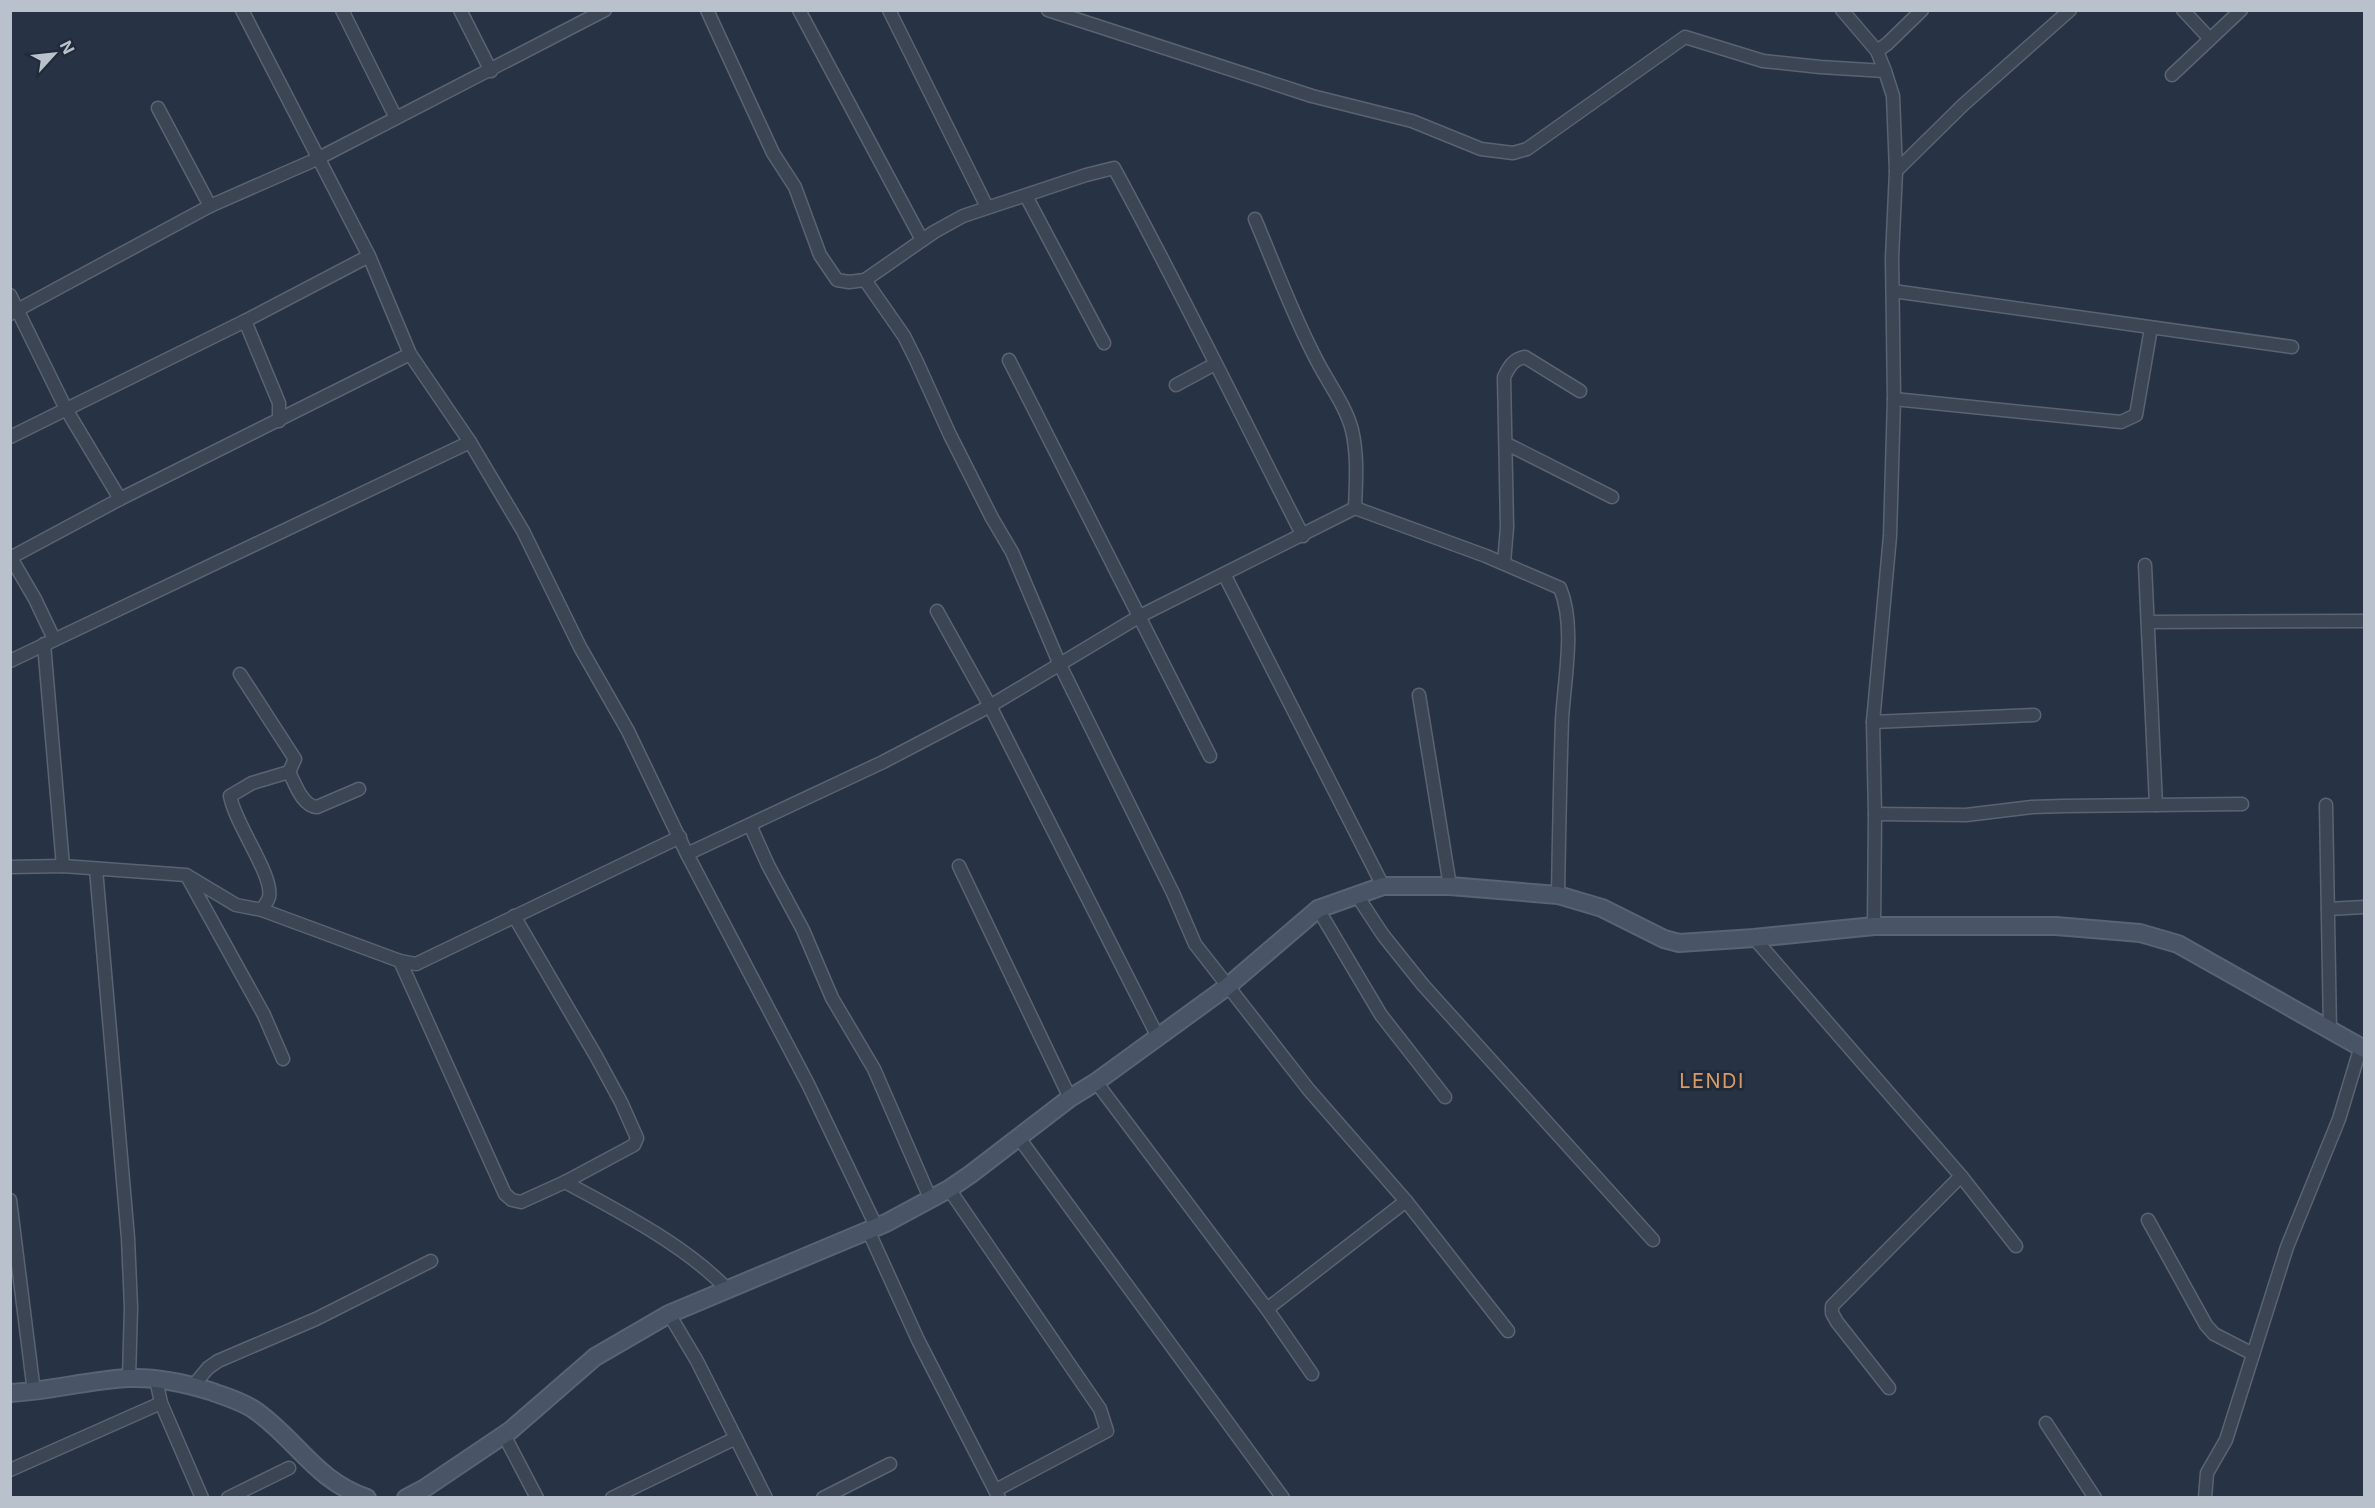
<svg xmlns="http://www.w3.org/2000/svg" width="2375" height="1508" viewBox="0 0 2375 1508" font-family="Inter,sans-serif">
	<rect width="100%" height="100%" fill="#273344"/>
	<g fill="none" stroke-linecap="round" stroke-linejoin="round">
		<!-- minor casing -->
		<g stroke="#5a6371" stroke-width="15">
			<g id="minor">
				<polyline points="242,10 369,256 410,354 470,442 523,531 580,647 628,731 687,854 808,1084 876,1226"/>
				<polyline points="342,10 396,118"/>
				<polyline points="460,10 491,71"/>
				<polyline points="707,10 773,153 795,187 820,255 837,280 849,282 865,280 904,336 916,360 950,435 992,518 1012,552 1060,665 1173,893 1195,944 1309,1090 1406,1201 1508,1331"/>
				<polyline points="799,10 922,240"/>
				<polyline points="889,10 987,207"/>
				<polyline points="1048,10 1312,96 1412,121 1481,149 1513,153 1527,149 1685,37 1763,61 1820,67 1885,71"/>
				<polyline points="1842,10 1877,51 1885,71 1893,96 1896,171 1892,258 1894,399 1890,536 1873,722 1875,814 1874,926"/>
				<polyline points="2183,10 2210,39"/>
				<polyline points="1877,51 1887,44 1922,10"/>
				<polyline points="2172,75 2241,10"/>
				<polyline points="158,108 210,206"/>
				<polyline points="1896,171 1963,105 2070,10"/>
				<polyline points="1026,196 1104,343"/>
				<path d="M 1255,219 C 1274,264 1291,310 1313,353 C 1325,379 1345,403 1352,430 C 1358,456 1356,482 1355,508"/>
				<path d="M 865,280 L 934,232 L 963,216 L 1086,175 L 1114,168 C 1180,289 1240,413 1303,536"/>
				<polyline points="1893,291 2292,347"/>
				<polyline points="10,295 66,409 120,499"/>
				<polyline points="10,314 210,206 317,159 605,10"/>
				<polyline points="245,321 279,403 279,421"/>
				<polyline points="1009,360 1210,756"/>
				<polyline points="1176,385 1215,364"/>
				<polyline points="1894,399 2121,422 2136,415 2151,328"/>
				<polyline points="10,437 245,321 369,256"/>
				<polyline points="1507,444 1612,497"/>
				<polyline points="10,558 120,499 410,354"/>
				<polyline points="11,558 35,599 54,639"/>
				<path d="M 1504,563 L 1507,527 L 1504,377 C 1509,367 1513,359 1525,357 L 1580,391"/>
				<polyline points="2145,565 2156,805"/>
				<polyline points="1224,574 1383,886"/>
				<polyline points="937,611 990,706 1158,1037"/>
				<polyline points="2148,622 2364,621"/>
				<polyline points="44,644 63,866"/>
				<polyline points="10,661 470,442"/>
				<path d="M 240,674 L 295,759 L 289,772 L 252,783 L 230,796 C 235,824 274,876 269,897 C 268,901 264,906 262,910"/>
				<polyline points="1419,695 1450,886"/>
				<polyline points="1873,722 2034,715"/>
				<path d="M 289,772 C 295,783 302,806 317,807 L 359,789"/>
				<polyline points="2326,805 2330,1031"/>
				<polyline points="1875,814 1966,815 2032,807 2064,806 2242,804"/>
				<polyline points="750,825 768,865 803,930 832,998 874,1069 930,1198"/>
				<path d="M 687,854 L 883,762 L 990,706 L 1140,616 L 1355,508 L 1486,556 L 1560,588 C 1576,626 1564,680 1562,720 C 1560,778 1559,837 1558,895"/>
				<polyline points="959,866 1070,1098"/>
				<polyline points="10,867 63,866 186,875 236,905 262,910 400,961 416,964 680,837"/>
				<polyline points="96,869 128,1238 131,1307 129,1378"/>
				<polyline points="187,876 264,1015 283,1059"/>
				<polyline points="1356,894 1383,935 1423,985 1653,1240"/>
				<polyline points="1318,909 1381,1015 1445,1097"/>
				<polyline points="2328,909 2364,907"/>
				<polyline points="1754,938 1961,1176 2016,1246"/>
				<polyline points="400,961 505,1194 512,1200 521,1202 565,1182 634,1145 637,1138 621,1102 596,1056 514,916"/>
				<polyline points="1096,1082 1267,1309 1312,1374"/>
				<polyline points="1019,1138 1283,1498"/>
				<path d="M 565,1182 C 618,1211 685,1245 727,1289"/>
				<polyline points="949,1189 1100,1409 1107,1431 996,1490"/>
				<polyline points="10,1200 34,1392"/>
				<polyline points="2148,1220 2206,1325 2214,1334 2253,1354"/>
				<polyline points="868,1230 918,1340 999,1498"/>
				<polyline points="1267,1309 1406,1201"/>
				<polyline points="669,1314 697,1361 766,1498"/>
				<polyline points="156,1379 161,1403 202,1498"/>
				<polyline points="193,1386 208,1368 218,1361 316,1319 431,1261"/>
				<polyline points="1889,1388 1837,1322 1832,1313 1832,1306 1961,1176"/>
				<polyline points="2046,1423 2095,1498"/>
				<polyline points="504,1435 537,1498"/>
				<polyline points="10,1470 161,1403"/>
				<polyline points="228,1498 289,1468"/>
				<polyline points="612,1498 736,1438"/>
				<polyline points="823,1498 890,1464"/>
				<polyline points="2205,1498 2207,1473 2226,1440 2287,1247 2339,1119 2361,1046"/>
			</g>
		</g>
		<!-- secondary casing -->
		<g stroke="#5a6371" stroke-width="20">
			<g id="secondary">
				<path d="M 10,1393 C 50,1391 89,1380 129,1378 C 156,1377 185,1383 210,1391 C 226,1397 242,1401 256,1411 C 298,1441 315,1480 367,1498"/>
				<polyline points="406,1498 425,1488 511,1430 595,1357 669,1314 886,1223 949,1189 971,1174 1070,1098 1096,1082 1228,986 1318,909 1383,886 1450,886 1558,895 1602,908 1664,939 1679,943 1754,938 1874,926 2056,926 2140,933 2178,944 2364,1049"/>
			</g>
		</g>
		<!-- minor -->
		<use href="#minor" stroke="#3b4554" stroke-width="12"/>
		<!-- secondary -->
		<use href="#secondary" stroke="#495467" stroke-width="16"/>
	</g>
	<g text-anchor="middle" stroke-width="6" stroke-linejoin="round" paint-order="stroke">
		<!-- quarter labels -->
		<g font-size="20" letter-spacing="1.5" fill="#d99a68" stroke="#202a39">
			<text x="1712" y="1088">LENDI</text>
		</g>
	</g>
	<!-- border -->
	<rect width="2375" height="1508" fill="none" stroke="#b9c1cd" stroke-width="24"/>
	<!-- north arrow -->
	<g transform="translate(54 54) rotate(63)" stroke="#202a39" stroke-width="4.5" paint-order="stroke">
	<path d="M0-4.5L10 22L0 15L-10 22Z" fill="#b9c1cd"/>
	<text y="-9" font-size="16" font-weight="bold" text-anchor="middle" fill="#b9c1cd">N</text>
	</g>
</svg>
